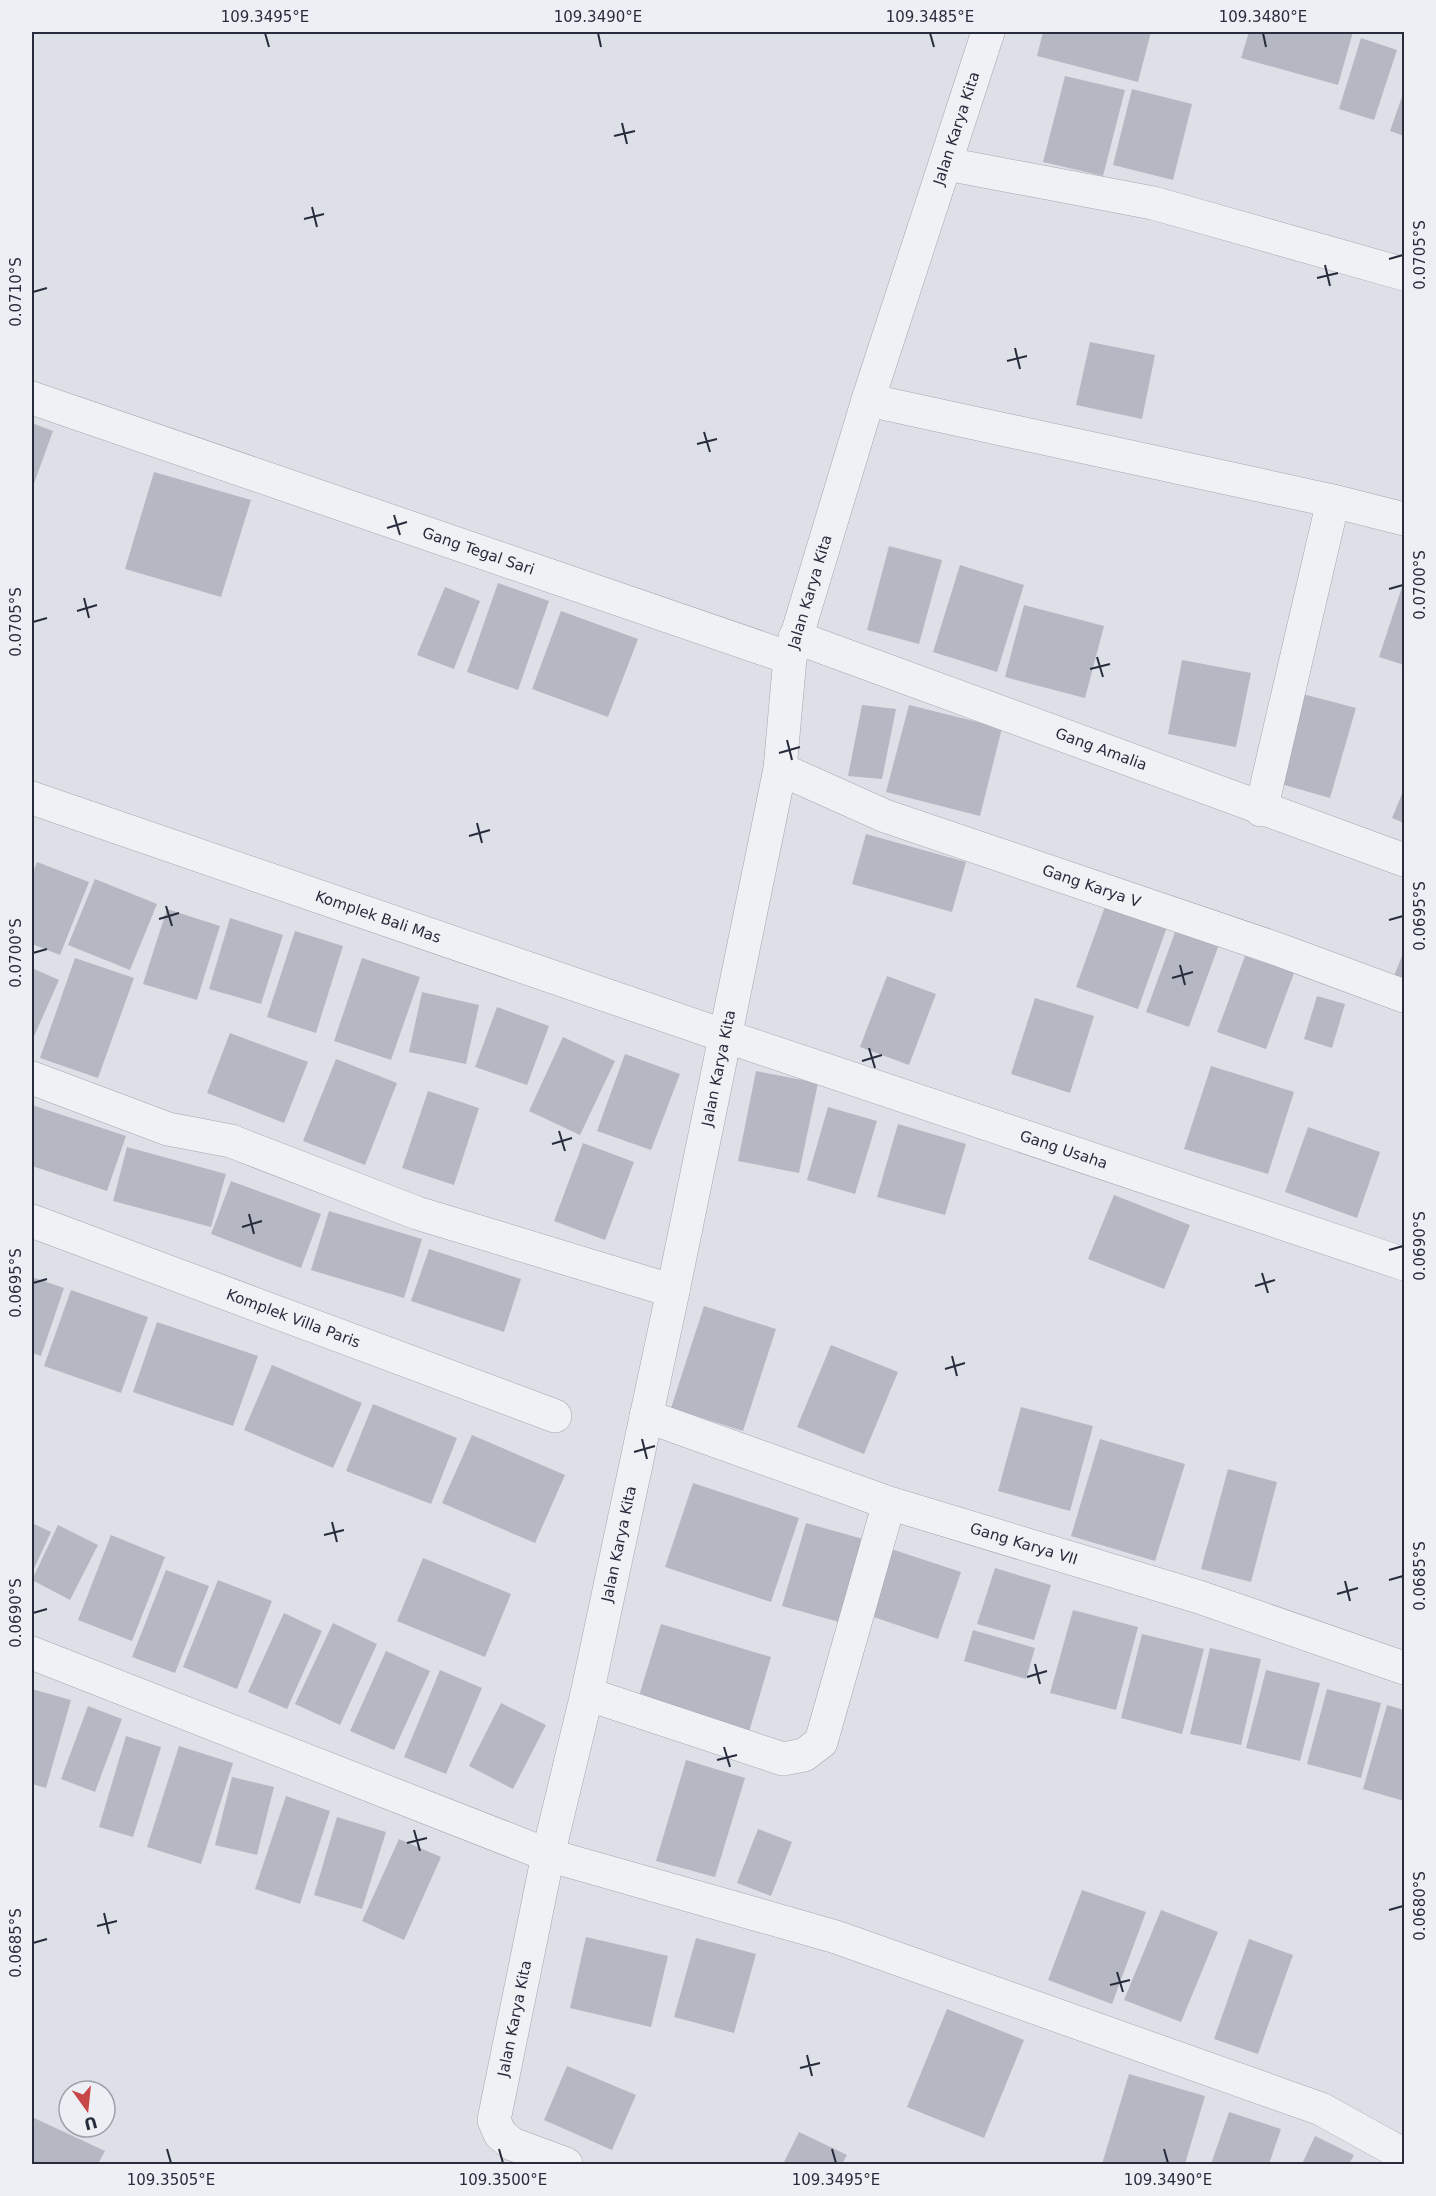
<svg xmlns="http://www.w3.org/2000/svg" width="1436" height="2196" viewBox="0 0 1436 2196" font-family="'DejaVu Sans',sans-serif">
	<rect width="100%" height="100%" fill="#dde0e7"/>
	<!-- building -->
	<g fill="#b5b8c3">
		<polygon points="1043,32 1151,32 1138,82 1037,56"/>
		<polygon points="1249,32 1353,32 1338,85 1241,58"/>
		<polygon points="1361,38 1397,50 1374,120 1339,109"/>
		<polygon points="1065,76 1125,90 1103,176 1043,162"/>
		<polygon points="1132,89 1192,104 1173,180 1113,165"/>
		<polygon points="1404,91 1404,136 1390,131"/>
		<polygon points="1090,342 1155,355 1142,419 1076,405"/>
		<polygon points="32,423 53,431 32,489"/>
		<polygon points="154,472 251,500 221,597 125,569"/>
		<polygon points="889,546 942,560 919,644 867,630"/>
		<polygon points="960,565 1024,585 997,672 933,652"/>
		<polygon points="498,583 549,601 518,690 467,672"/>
		<polygon points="445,587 480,601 454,669 417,655"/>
		<polygon points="1402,587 1404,588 1404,665 1379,657"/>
		<polygon points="1024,605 1104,626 1085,698 1005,677"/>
		<polygon points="561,611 638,639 608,717 532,689"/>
		<polygon points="1182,660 1251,673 1236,747 1168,734"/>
		<polygon points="1299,693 1356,708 1330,798 1274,782"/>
		<polygon points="862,705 896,709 882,779 848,776"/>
		<polygon points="909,705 1002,728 980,816 886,792"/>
		<polygon points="1404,789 1404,823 1392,818"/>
		<polygon points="866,834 966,862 952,912 852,884"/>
		<polygon points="37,862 89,882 60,955 32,944 32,875"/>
		<polygon points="95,879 157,904 130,970 68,945"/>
		<polygon points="1108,898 1169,921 1138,1009 1076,987"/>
		<polygon points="167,909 220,926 197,1000 143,984"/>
		<polygon points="230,918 283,935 261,1004 209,989"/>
		<polygon points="1178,924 1221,939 1189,1027 1146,1012"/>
		<polygon points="295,931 343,946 316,1033 267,1017"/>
		<polygon points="1404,951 1404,980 1394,976"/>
		<polygon points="1245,956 1294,973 1266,1049 1217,1032"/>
		<polygon points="75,958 134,978 98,1078 40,1058"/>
		<polygon points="362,958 420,977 391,1060 334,1041"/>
		<polygon points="34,969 59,980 32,1041 32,975"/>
		<polygon points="887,976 936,994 909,1065 860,1047"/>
		<polygon points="422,992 479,1005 466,1064 409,1052"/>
		<polygon points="1317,996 1345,1004 1332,1048 1304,1039"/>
		<polygon points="1035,998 1094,1016 1070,1093 1011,1074"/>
		<polygon points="497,1007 549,1026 527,1085 475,1067"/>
		<polygon points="230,1033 308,1062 284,1123 207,1093"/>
		<polygon points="563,1037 615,1061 580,1135 529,1111"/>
		<polygon points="625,1054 680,1074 651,1150 597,1131"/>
		<polygon points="336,1059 397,1083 365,1165 303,1141"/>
		<polygon points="1211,1066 1294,1092 1268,1174 1184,1149"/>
		<polygon points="756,1071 818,1083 799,1173 738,1161"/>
		<polygon points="428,1091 479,1108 454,1185 402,1168"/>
		<polygon points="32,1105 126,1136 107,1191 32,1166"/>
		<polygon points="828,1107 877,1121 855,1194 807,1180"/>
		<polygon points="898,1124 966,1144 945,1215 877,1197"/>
		<polygon points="1308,1127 1380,1152 1357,1218 1285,1192"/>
		<polygon points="583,1143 634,1162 605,1240 554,1221"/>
		<polygon points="127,1147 226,1174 211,1227 113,1201"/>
		<polygon points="231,1181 321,1214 301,1268 211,1234"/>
		<polygon points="1114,1195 1190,1225 1164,1289 1088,1259"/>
		<polygon points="329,1211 422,1239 404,1298 311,1270"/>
		<polygon points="429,1249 521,1279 504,1332 411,1301"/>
		<polygon points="32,1277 64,1288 41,1356 32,1353"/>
		<polygon points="71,1290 148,1317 121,1393 44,1366"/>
		<polygon points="704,1306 776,1329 743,1431 671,1408"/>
		<polygon points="157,1322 258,1356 233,1426 133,1392"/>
		<polygon points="831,1345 898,1372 864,1454 797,1427"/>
		<polygon points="272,1365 362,1403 333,1468 244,1430"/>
		<polygon points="373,1404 457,1438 431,1504 346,1471"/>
		<polygon points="1021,1407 1093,1426 1070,1511 998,1491"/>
		<polygon points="472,1435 565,1475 535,1543 442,1503"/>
		<polygon points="1100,1439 1185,1464 1155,1561 1071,1536"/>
		<polygon points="1228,1469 1277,1482 1251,1582 1201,1569"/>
		<polygon points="693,1483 799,1518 771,1602 665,1567"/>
		<polygon points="32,1523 51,1532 32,1573"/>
		<polygon points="806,1523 863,1539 839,1622 782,1606"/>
		<polygon points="58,1525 98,1545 70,1600 32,1580"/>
		<polygon points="111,1535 165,1557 132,1641 78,1620"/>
		<polygon points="885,1547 961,1572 938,1639 862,1613"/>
		<polygon points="423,1558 511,1594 485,1657 397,1621"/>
		<polygon points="995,1568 1051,1585 1034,1640 977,1624"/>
		<polygon points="166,1570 209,1586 175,1673 132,1657"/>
		<polygon points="218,1580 272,1601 237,1689 183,1667"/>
		<polygon points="1073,1610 1138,1627 1116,1710 1050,1693"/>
		<polygon points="284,1613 322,1631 287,1709 248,1692"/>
		<polygon points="333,1623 377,1644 340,1725 295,1704"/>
		<polygon points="661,1624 771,1657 749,1732 638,1699"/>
		<polygon points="973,1630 1035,1648 1026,1679 964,1661"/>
		<polygon points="1142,1634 1204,1649 1182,1734 1121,1718"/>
		<polygon points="1210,1648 1261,1659 1241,1745 1190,1734"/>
		<polygon points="386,1651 430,1671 394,1750 350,1731"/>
		<polygon points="440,1670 482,1688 446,1774 404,1757"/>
		<polygon points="1266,1670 1320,1683 1300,1761 1246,1748"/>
		<polygon points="32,1689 71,1700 46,1788 32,1784"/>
		<polygon points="1327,1689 1381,1703 1361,1778 1307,1764"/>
		<polygon points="501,1703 546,1725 513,1789 469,1766"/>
		<polygon points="1387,1705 1404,1710 1404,1801 1363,1789"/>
		<polygon points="88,1706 122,1719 95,1792 61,1779"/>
		<polygon points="126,1736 161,1747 133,1837 99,1827"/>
		<polygon points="179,1746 233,1763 201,1864 147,1847"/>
		<polygon points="686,1760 745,1778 715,1877 656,1861"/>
		<polygon points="232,1777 274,1787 257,1855 215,1845"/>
		<polygon points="286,1796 330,1811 300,1904 255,1889"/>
		<polygon points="337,1817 386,1832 362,1909 314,1895"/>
		<polygon points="758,1829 792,1842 771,1896 737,1883"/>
		<polygon points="399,1839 441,1857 404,1940 362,1921"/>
		<polygon points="1082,1890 1146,1912 1112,2004 1048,1980"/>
		<polygon points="1161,1910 1218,1932 1181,2022 1124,2000"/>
		<polygon points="586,1937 668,1956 651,2027 570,2008"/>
		<polygon points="696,1938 756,1954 734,2033 674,2017"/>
		<polygon points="1249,1939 1293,1955 1258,2054 1214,2039"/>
		<polygon points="947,2009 1024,2040 984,2138 907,2107"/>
		<polygon points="567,2066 636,2095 612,2150 544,2120"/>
		<polygon points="1129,2074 1205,2096 1185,2164 1102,2164"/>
		<polygon points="1229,2112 1281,2129 1269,2164 1211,2164"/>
		<polygon points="32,2117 105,2151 98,2164 32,2164"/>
		<polygon points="799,2132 847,2155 842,2164 783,2164"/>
		<polygon points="1315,2136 1354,2155 1349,2164 1302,2164"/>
	</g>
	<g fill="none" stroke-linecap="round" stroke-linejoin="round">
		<!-- minor casing -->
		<g stroke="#a3a6b1" stroke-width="34">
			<g id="minor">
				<polyline points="947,164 1153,203 1404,274"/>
				<path id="s1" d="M 32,398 L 790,658"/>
				<polyline points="868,400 1333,501 1404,519"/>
				<path id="s2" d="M 795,637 L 1404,860"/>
				<path id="s3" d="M 780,769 L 885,816 L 1274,948 L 1404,996"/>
				<path id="s4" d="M 32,798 L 725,1036 L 1404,1264"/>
				<polyline points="1261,810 1333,501"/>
				<polyline points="32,1078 168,1129 231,1141 417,1213 673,1291"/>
				<path id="s5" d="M 32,1221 L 555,1416"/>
				<path id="s6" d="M 646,1416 L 889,1503 L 1199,1597 L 1404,1668"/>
				<polyline points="32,1653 548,1855 836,1937 1321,2109 1404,2155"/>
				<polyline points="587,1694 783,1759 804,1755 821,1742 889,1503"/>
				<path id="s7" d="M 566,2164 L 512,2144 L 500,2134 L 494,2120 L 548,1855 L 587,1694 L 673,1291 L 780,769 L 790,658 L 868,400 L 988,32"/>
			</g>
		</g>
		<!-- minor -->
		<use href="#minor" stroke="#f0f1f5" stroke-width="33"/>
	</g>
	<!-- ticks -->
	<path fill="none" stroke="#272c3d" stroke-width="2" d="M 265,33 L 269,47M 598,33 L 601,47M 930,33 L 934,47M 1263,33 L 1266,47M 622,123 L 627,144M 614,136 L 635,131M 312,207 L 317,227M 304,219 L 324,214M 1389,259 L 1403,255M 1325,265 L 1330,286M 1317,278 L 1338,273M 33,292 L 47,288M 1015,348 L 1020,369M 1007,361 L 1027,356M 704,432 L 710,452M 697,444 L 717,439M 394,515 L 400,535M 387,528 L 407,522M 1389,589 L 1403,585M 84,598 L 89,618M 77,611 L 97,605M 33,622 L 47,618M 1097,657 L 1103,677M 1090,669 L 1110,664M 787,740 L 792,760M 779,753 L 800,747M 477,823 L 482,843M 469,836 L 490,830M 166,906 L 172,926M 159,919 L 179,913M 1389,920 L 1403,916M 33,953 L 47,949M 1180,965 L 1185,985M 1172,978 L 1193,972M 869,1048 L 875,1068M 862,1061 L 882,1055M 559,1131 L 565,1151M 552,1144 L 572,1138M 249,1214 L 254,1234M 242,1227 L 262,1221M 1389,1250 L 1403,1246M 1262,1273 L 1268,1293M 33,1283 L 47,1279M 1255,1286 L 1275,1280M 952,1356 L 957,1376M 945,1369 L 965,1363M 642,1439 L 647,1459M 634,1452 L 655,1446M 332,1522 L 337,1542M 324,1535 L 344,1530M 1389,1580 L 1403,1576M 1345,1581 L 1350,1601M 1337,1594 L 1358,1588M 33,1613 L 47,1609M 1035,1664 L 1040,1684M 1027,1677 L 1047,1671M 724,1747 L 730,1767M 717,1760 L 737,1755M 414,1830 L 420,1851M 407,1843 L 427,1838M 1389,1910 L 1403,1906M 104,1913 L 109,1934M 97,1926 L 117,1921M 33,1943 L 47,1939M 1117,1972 L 1123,1992M 1110,1985 L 1130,1980M 807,2055 L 812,2076M 800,2068 L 820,2063M 167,2149 L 171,2163M 499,2149 L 503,2163M 832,2149 L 836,2163M 1164,2149 L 1168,2163"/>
	<g text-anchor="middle" stroke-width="5" stroke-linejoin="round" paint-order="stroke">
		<!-- street labels -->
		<g font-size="15" fill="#272c3d" stroke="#edeff4">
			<text dy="5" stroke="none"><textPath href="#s7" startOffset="2136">Jalan Karya Kita</textPath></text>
			<text dy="5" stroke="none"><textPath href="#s1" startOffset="472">Gang Tegal Sari</textPath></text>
			<text dy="5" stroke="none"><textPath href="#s7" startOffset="1650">Jalan Karya Kita</textPath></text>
			<text dy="5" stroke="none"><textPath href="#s2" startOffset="326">Gang Amalia</textPath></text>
			<text dy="5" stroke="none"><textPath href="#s3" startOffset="333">Gang Karya V</textPath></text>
			<text dy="5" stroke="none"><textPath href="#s4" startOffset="366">Komplek Bali Mas</textPath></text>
			<text dy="5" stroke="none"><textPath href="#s7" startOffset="1164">Jalan Karya Kita</textPath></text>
			<text dy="5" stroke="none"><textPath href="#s4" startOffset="1090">Gang Usaha</textPath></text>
			<text dy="5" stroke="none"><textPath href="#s5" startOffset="279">Komplek Villa Paris</textPath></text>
			<text dy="5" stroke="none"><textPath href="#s7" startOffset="678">Jalan Karya Kita</textPath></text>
			<text dy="5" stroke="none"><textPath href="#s6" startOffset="399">Gang Karya VII</textPath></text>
			<text dy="5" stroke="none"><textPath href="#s7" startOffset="192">Jalan Karya Kita</textPath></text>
		</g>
	</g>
	<!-- border -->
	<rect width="1436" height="2196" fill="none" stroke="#edeff4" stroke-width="66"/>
	<!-- north arrow -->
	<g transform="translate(87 2109) rotate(165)"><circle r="28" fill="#edeff4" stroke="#9ea1ab" stroke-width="1.5"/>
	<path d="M0-4.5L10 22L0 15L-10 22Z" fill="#c84646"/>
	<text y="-9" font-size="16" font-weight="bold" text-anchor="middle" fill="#272c3d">U</text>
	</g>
	<rect x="33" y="33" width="1370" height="2130" fill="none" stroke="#272c3d" stroke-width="2"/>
	<g font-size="15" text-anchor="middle" fill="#272c3d">
		<text x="265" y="22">109.3495°E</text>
		<text x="598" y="22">109.3490°E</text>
		<text x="930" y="22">109.3485°E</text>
		<text x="1263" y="22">109.3480°E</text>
		<text transform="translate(1420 255) rotate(-90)" y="5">0.0705°S</text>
		<text transform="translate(16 292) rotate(-90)" y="5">0.0710°S</text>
		<text transform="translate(1420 585) rotate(-90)" y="5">0.0700°S</text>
		<text transform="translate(16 622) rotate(-90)" y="5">0.0705°S</text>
		<text transform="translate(1420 916) rotate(-90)" y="5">0.0695°S</text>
		<text transform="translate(16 953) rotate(-90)" y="5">0.0700°S</text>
		<text transform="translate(1420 1246) rotate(-90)" y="5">0.0690°S</text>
		<text transform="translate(16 1283) rotate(-90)" y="5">0.0695°S</text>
		<text transform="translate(1420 1576) rotate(-90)" y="5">0.0685°S</text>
		<text transform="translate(16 1613) rotate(-90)" y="5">0.0690°S</text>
		<text transform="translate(1420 1906) rotate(-90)" y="5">0.0680°S</text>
		<text transform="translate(16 1943) rotate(-90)" y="5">0.0685°S</text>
		<text x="171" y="2185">109.3505°E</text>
		<text x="503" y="2185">109.3500°E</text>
		<text x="836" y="2185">109.3495°E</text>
		<text x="1168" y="2185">109.3490°E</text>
	</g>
</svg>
